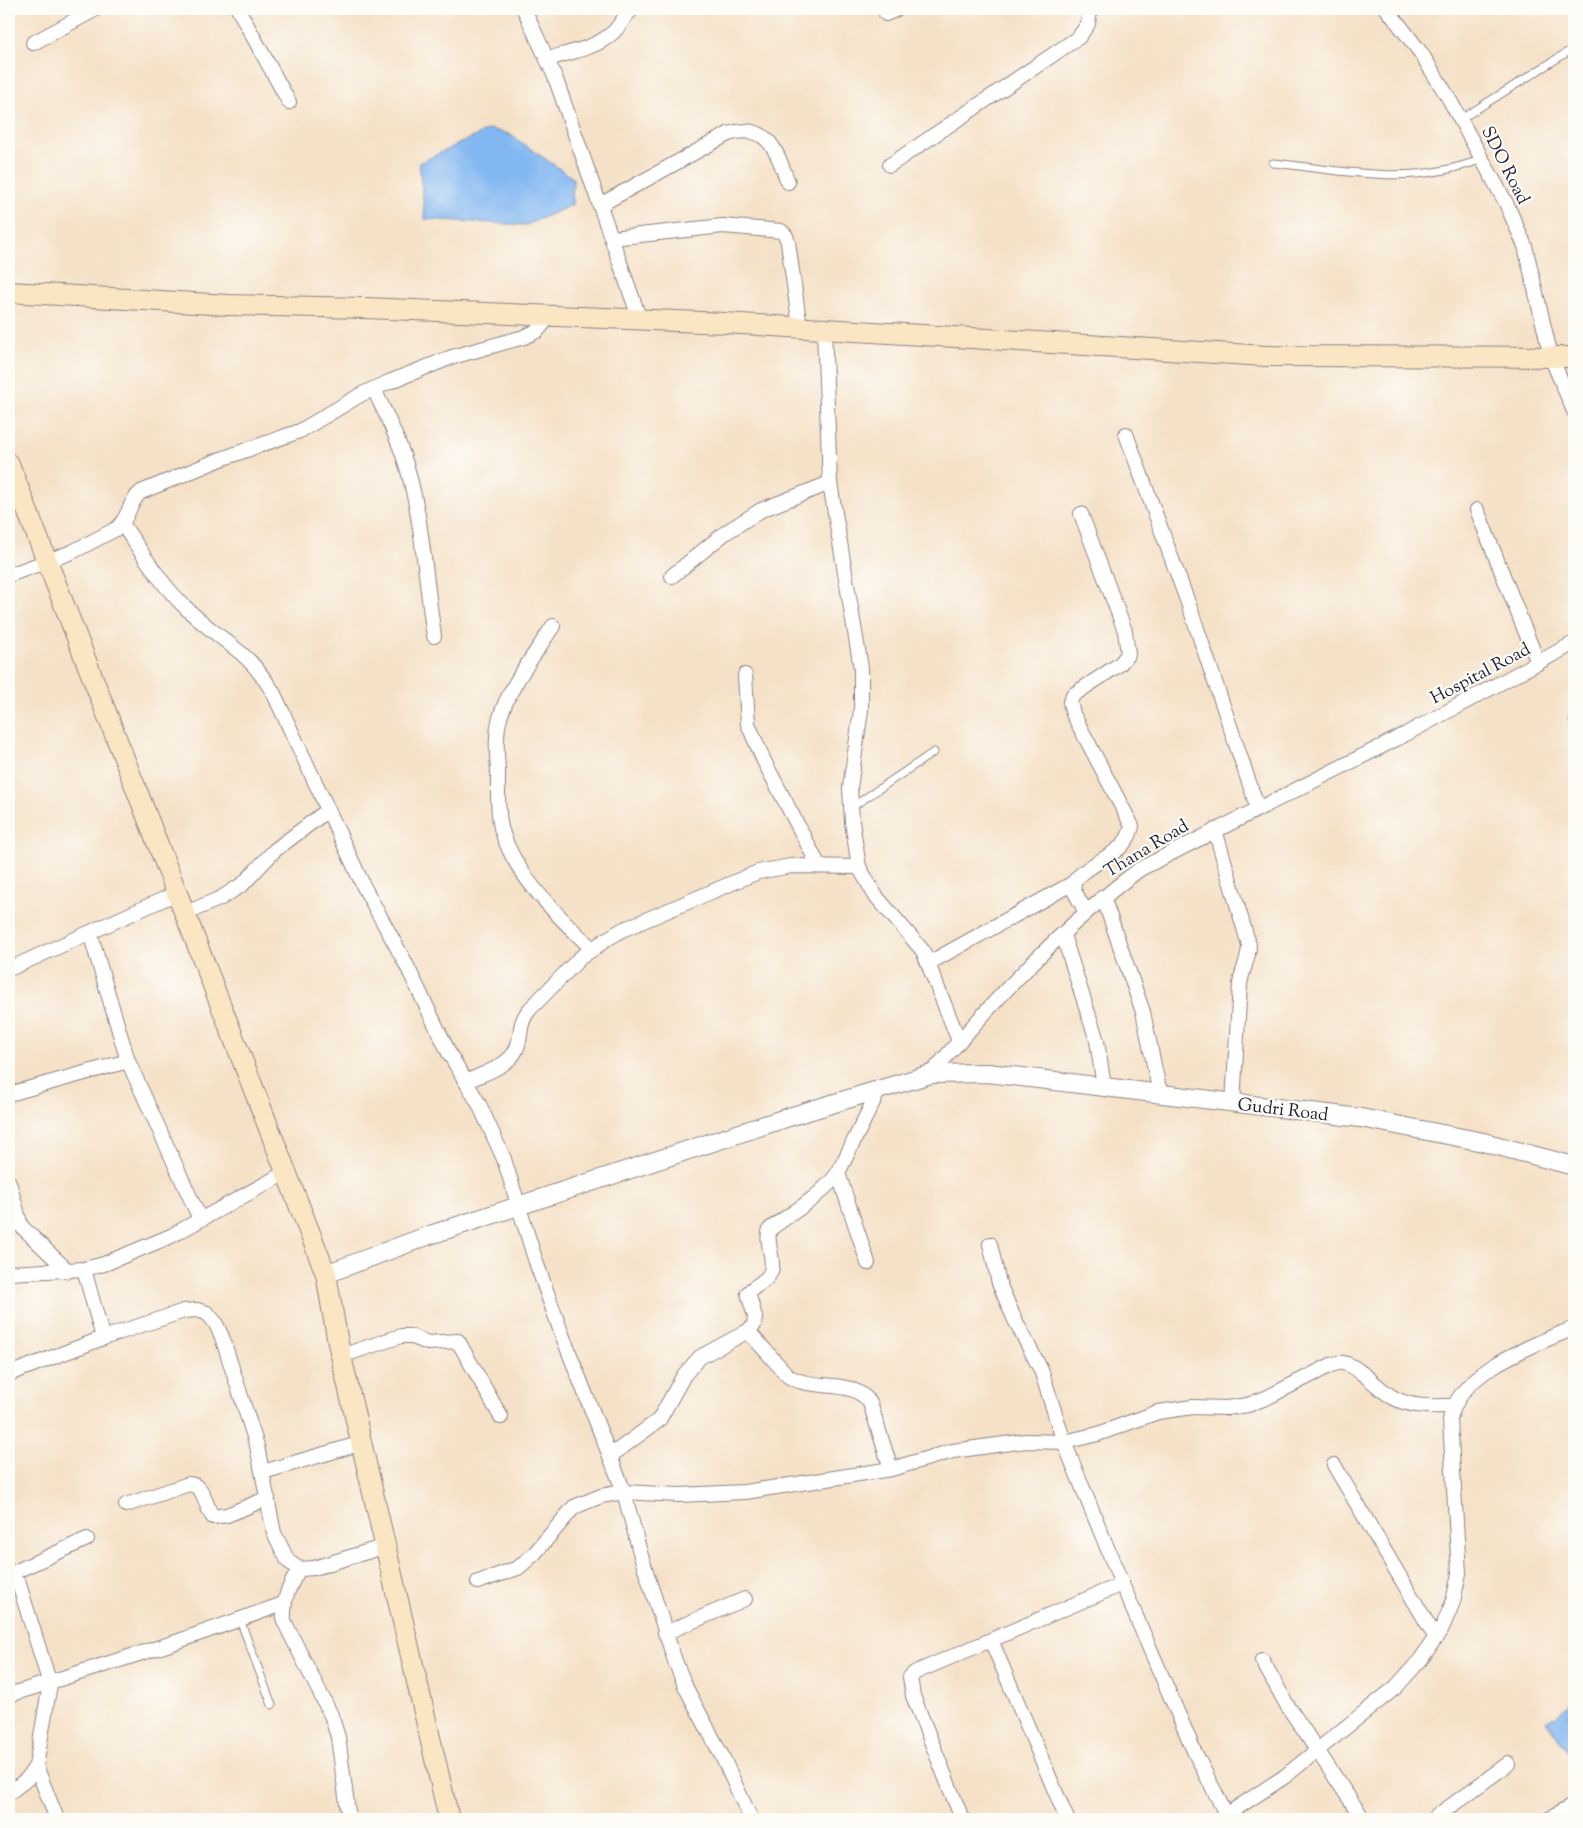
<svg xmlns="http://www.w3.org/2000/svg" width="1583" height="1828" viewBox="0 0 1583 1828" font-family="'Sorts Mill Goudy',serif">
	<rect width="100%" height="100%" fill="#fdfcf7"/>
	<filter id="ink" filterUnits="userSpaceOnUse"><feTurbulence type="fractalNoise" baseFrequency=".02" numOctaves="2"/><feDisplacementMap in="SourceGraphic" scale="10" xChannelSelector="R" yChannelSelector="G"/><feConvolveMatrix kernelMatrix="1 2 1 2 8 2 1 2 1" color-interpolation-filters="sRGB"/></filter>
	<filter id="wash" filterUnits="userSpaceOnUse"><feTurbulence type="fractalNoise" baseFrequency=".0096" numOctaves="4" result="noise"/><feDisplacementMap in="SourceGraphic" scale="20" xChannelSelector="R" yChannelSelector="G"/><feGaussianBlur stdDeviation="1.12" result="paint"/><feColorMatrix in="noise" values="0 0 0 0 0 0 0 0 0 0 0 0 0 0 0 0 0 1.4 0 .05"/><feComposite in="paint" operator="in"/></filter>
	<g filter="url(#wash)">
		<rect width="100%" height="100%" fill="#f5e1c7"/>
		<!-- water -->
		<g fill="#82b7f1" stroke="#526c96">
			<polygon points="490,129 509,134 573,178 572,205 526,225 425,219 419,163"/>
			<polygon points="1574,1703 1574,1760 1546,1721"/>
		</g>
		<g id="blocks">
			<!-- building -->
			<polygon fill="#dbb07a" points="1574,711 1574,730 1569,721"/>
		</g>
	</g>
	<g filter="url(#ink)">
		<use href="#blocks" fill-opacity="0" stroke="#8c8281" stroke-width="1"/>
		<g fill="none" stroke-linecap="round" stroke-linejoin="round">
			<!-- service casing -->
			<g stroke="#8c8281" stroke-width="9">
				<g id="service">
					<polyline points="1461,119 1574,48"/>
					<path d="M 1273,163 C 1347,171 1411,187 1482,159"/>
					<polyline points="852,807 934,752"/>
					<polyline points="240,1620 272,1705"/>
				</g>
			</g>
			<!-- minor casing -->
			<g stroke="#8c8281" stroke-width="16">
				<g id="minor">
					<polyline points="238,9 289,102"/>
					<polyline points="524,9 555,77 640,320"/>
					<polyline points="1387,9 1421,53 1448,97 1506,203 1525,246 1551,357 1574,411"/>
					<polyline points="886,14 897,9"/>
					<polyline points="33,43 96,9"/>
					<path d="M 547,59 C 567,53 593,49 610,35 C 620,28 623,16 633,9"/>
					<polyline points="890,165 1079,37 1088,24 1090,9"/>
					<path d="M 600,205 L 728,134 C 769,122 776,151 788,182"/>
					<polyline points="612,238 723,226 781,231 786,236 788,242 800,328"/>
					<polyline points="824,329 830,483 861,668 861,710 850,788 852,822 859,867 875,895 923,951 959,1041"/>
					<path d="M 374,389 C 384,411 395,432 403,455 C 422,509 425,578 434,636"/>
					<polyline points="1126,434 1191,611 1258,809"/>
					<polyline points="1477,510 1538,663"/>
					<path d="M 1081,514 L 1125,631 L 1128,654 L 1120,664 L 1073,695 L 1070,702 L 1073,714 L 1132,826 C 1127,856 1089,860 1073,883 L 1074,891 L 1086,912"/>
					<path d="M 123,525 C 143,554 160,583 185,607 C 203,625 223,638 242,654 C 255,665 264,678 273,692 L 364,887 L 406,964 L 449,1053 L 479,1104 L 504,1159 L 536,1262 L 561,1332 L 624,1492 L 641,1556 L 675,1661 L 686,1688 L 722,1756 L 751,1819"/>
					<path d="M 9,575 L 72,552 L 116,529 C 129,520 128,502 141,492 L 221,459 L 300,431 L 362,394 L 389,382 L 452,357 L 524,337 L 537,331 L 550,316"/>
					<polyline points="672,576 725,533 761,510 830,483"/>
					<path d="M 553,626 C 536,653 508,688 500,718 C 495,735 497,754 498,771 C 498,790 497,810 501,828 C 515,877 557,914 592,949"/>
					<polyline points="745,675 748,724 764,761 819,866"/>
					<path d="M 1215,830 L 1249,945 C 1249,959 1242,970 1240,984 L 1233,1103"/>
					<polyline points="1103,897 1143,1012 1160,1094"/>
					<polyline points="186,913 221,898 243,884 275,850 328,810"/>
					<polyline points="90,933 128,1061 200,1219"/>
					<polyline points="1063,935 1097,1041 1104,1087"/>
					<polyline points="929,963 1073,883"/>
					<polyline points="9,969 177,893"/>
					<path d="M 931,1074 C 994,1000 1062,927 1140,869 L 1404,735 L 1574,643"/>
					<path d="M 466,1082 C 481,1074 508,1067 516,1050 C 523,1035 517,1024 530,1009 L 580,958 L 607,939 L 622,930 L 758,872 L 791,866 L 859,867"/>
					<polyline points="9,1094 128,1061"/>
					<polyline points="838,1173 868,1263"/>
					<polyline points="9,1182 21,1226 68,1271"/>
					<polyline points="990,1244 999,1283 1014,1318 1041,1370 1064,1442 1122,1584 1195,1753 1227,1816"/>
					<polyline points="84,1269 103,1338"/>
					<polyline points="9,1273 84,1269 104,1264 171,1236 285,1173"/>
					<path d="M 748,1331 L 788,1376 C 813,1392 853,1377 870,1403 L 891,1469"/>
					<polyline points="341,1356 401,1336 410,1336 428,1343 458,1341 501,1417"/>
					<polyline points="9,1374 103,1338 184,1311 197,1310 207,1313 215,1322 222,1337 257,1446 274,1533 288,1561 299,1569 314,1568 386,1546"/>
					<path d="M 610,1456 L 659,1420 L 684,1375 L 700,1357 L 748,1331 L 754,1325 L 755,1317 L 748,1293 C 754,1286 765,1282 769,1275 C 778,1263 764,1243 770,1229 C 794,1211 820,1197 838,1173 L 878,1092"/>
					<polyline points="1334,1465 1436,1638"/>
					<polyline points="263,1472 362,1443"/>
					<path d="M 126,1505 L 189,1484 C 206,1486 204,1505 213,1517 L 227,1515 L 268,1498"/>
					<path d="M 299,1569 C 288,1589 283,1598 284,1621 L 331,1715 L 338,1737 L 349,1819"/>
					<polyline points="9,1574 19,1584 50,1684 36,1766 27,1779 9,1793"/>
					<polyline points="10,1574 87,1539"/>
					<path d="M 478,1582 L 518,1568 L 534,1554 L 574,1507 L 601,1496 L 624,1492 L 678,1495 L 745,1492 L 891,1469 L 953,1451 L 1026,1441 L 1064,1442 L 1098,1434 L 1158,1412 L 1193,1407 L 1226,1408 L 1248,1405 L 1268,1397 L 1331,1365 C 1335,1364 1340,1362 1343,1363 C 1358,1365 1380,1391 1394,1398 C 1413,1408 1432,1406 1452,1406"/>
					<polyline points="665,1633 745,1599"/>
					<polyline points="991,1640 1067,1819"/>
					<polyline points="1262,1660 1287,1705 1363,1819"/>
					<polyline points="9,1695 173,1643 283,1604"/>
					<polyline points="36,1766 57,1819"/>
					<polyline points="961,1816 913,1696 910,1677 916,1672 1122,1584"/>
					<path d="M 1220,1819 L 1284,1777 L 1396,1687 L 1421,1659 L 1442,1628 L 1453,1602 L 1459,1573 L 1450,1420 C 1458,1371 1534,1345 1574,1328"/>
					<polyline points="1433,1819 1508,1764"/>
					<polyline points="1549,1819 1574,1805"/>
				</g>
			</g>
			<!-- tertiary casing -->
			<g stroke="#8c8281" stroke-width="20">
				<polyline id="tertiary" points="326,1274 427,1236 795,1115 931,1074 988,1073 1361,1118 1483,1142 1574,1166"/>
			</g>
			<!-- secondary casing -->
			<g stroke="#8c8281" stroke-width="22">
				<g id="secondary">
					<polyline points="9,292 228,305 365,308 725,323 1266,356 1574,357"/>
					<polyline points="9,464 326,1274 338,1343 449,1819"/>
				</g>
			</g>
			<!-- service -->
			<use href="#service" stroke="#fff" stroke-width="7"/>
			<!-- minor -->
			<use href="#minor" stroke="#fff" stroke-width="14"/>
			<!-- tertiary -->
			<use href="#tertiary" stroke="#fff" stroke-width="18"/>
			<!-- secondary -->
			<use href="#secondary" stroke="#fbe6c4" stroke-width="20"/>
		</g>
	</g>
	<g text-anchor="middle" stroke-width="4.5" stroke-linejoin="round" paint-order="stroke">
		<!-- street labels -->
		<g font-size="18" fill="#22223b" stroke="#fdfcf7">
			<text transform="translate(1506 165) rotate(63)" y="6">SDO Road</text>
			<text transform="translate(1480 673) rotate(-28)" y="6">Hospital Road</text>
			<text transform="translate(1146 848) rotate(-31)" y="6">Thana Road</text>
			<text transform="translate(1283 1109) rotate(7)" y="6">Gudri Road</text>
		</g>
	</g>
	<!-- margin -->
	<rect width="1583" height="1828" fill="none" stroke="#fdfcf7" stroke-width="30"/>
</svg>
